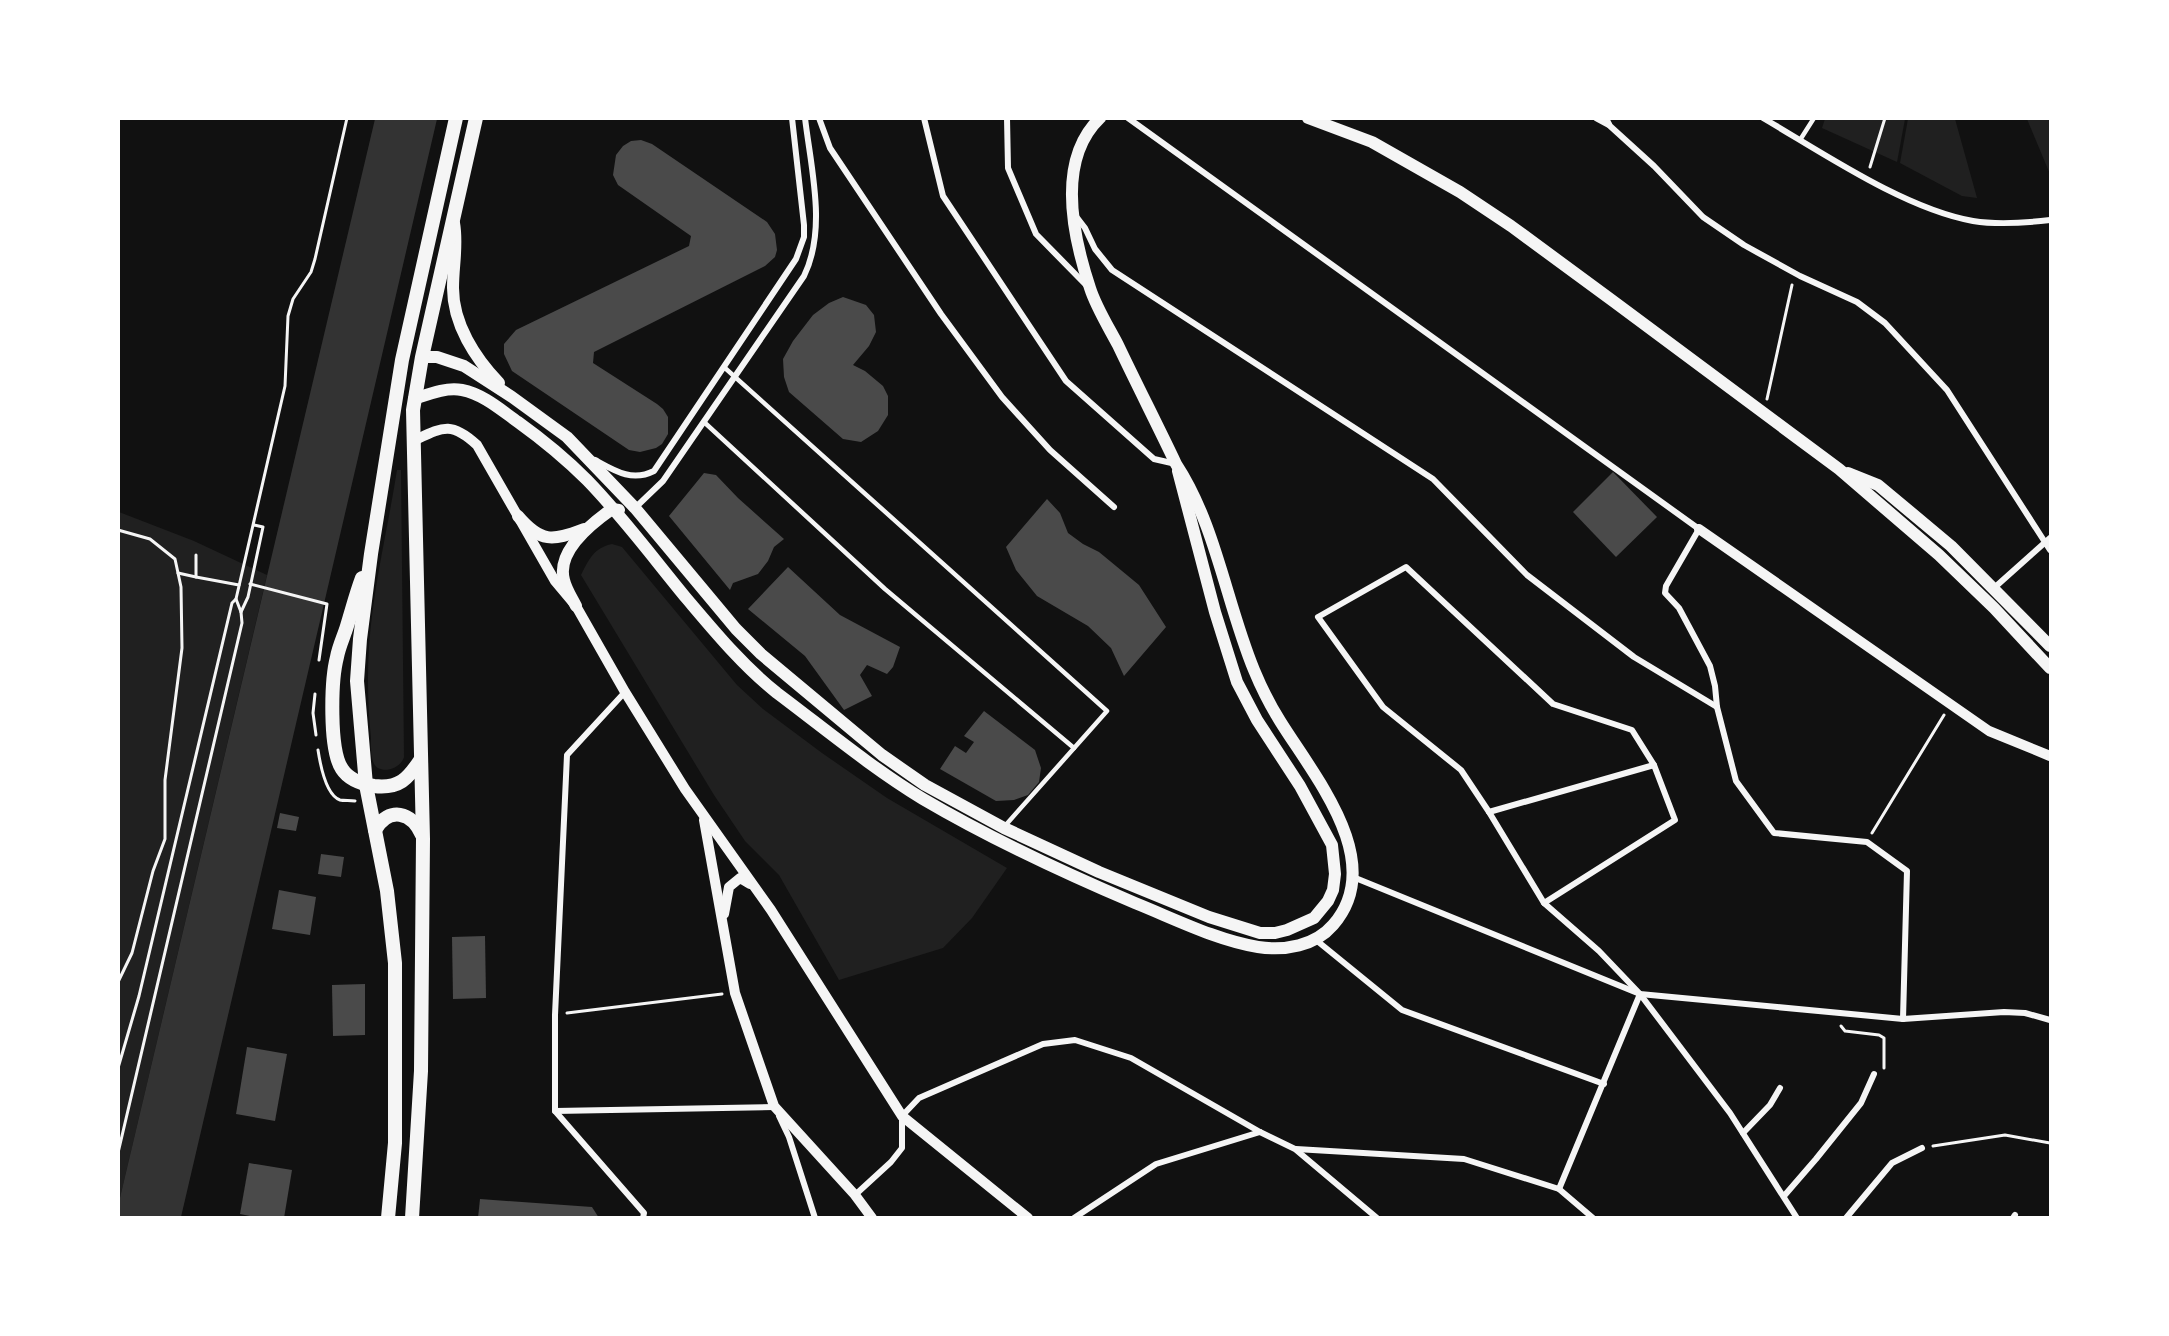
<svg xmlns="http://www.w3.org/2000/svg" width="2169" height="1336" viewBox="0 0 2169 1336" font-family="Merriweather,serif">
	<rect width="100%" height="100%" fill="#111"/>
	<!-- green -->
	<g fill="#202020">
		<polygon points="1825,119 1905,119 1897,162 1822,128"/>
		<polygon points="1908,119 1955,119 1977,198 1962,196 1900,163"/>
		<polygon points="2027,119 2050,119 2050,174"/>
		<path d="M 397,470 L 401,470 L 404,757 C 401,767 387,773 378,768 C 370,764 371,746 371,738 C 368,708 367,677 369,647 C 373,587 388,528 397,470 Z"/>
		<polygon points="119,512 194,541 267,575 119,1202"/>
		<path d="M 612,544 L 622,547 L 737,685 L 763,709 L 822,753 L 887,798 L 1007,868 L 972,918 L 943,948 L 839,980 L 779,875 L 745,841 L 714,795 L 581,575 C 589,559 594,548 612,544 Z"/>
	</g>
	<!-- water -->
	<polygon fill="#333" points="375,119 437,119 181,1217 119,1218 119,1202"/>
	<!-- building -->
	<g fill="#4a4a4a">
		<polygon points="641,140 652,144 767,222 775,234 777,250 775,257 765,266 594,352 593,363 657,404 663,409 668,417 668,434 662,444 656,448 640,452 629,450 512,371 504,354 504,344 516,330 689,246 691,236 618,185 613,175 616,155 623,146 631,141"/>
		<polygon points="843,297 866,305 874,315 876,332 869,346 853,365 865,371 883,386 888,396 888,415 878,431 861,442 843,439 789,392 784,377 783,359 793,341 813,315 829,303"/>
		<polygon points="1613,472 1657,517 1616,557 1573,512"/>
		<polygon points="704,473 716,475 738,498 784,539 774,547 768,561 758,574 733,583 730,590 669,516"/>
		<polygon points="1047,499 1060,513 1068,533 1083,544 1099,552 1139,585 1166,627 1124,676 1111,648 1088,626 1037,596 1016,570 1006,547"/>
		<polygon points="788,567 840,615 900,647 893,667 887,674 867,665 860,675 872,696 844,710 805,656 748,609"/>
		<polygon points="984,711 1035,750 1041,768 1039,782 1028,795 1014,800 996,801 940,769 955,746 966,753 974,742 964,736"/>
		<polygon points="280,813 299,817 296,831 277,828"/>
		<polygon points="321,854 344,857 341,877 318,874"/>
		<polygon points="279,890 316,897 310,935 272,929"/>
		<polygon points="485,936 486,998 453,999 452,937"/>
		<polygon points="365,984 365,1035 333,1036 332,985"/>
		<polygon points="247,1047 287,1054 275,1121 236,1114"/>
		<polygon points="249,1163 292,1170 284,1218 259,1218 240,1214"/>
		<polygon points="480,1199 592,1207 599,1218 478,1218"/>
	</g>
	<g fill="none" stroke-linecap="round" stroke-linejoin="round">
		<!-- path -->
		<g stroke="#f5f5f5" stroke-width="3">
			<polyline points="1870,167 1885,118"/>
			<polyline points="1767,399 1792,285"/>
			<polyline points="118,530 150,539 175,559 181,587 182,648 165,780 165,839 153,871 132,953 118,982"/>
			<polyline points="196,555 196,577 239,585"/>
			<polyline points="178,573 196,577"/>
			<polyline points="250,584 327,604 319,660"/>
			<polyline points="241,612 248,597 263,527 254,525"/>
			<polyline points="315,694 313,713 316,735"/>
			<path d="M 318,750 C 320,763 326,795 340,800 C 344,801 351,800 355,801"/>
			<polyline points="1872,833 1944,715"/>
			<polyline points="567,1013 722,994"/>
			<polyline points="1841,1026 1845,1031 1879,1035 1884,1038 1884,1068"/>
			<polyline points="118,1068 139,996 232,603 236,599 285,386 288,316 293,299 311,272 315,259 347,118"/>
			<polyline points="1933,1146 2005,1135 2050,1143"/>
			<polyline points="118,1153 242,623 241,612 236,599"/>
		</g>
		<!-- service -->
		<g stroke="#f5f5f5" stroke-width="4.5">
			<polyline points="1800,140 1814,118"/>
			<polyline points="725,368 1107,711 1004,827"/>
			<polyline points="704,422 885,589 1074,748"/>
		</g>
		<!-- minor -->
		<g stroke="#f5f5f5" stroke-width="6">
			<polyline points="819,118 830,148 941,314 1002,397 1050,450 1114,507"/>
			<polyline points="924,118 943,196 1066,381 1154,459 1176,464"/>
			<polyline points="1007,118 1008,168 1036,234 1086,285"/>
			<polyline points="1128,118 1699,529 1666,586 1665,593 1679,608 1710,666 1715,686 1717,707 1736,781 1774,833 1867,842 1907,871 1903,1019"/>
			<polyline points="1596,118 1609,125"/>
			<polyline points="1606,118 1610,126 1654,166 1703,217 1744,245 1800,276 1857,302 1885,323 1947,390 2050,550"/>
			<path d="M 1763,118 C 1823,153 1905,209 1973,221 C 1998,225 2025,223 2050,220"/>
			<polyline points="1075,215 1085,228 1095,249 1112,270 1433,479 1527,575 1634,657 1717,707"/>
			<path d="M 595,460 C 615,471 632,482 654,471 L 796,259 L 804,237 L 804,225 L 792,118"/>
			<path d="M 635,508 L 663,481 L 804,276 C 827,229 811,169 805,118"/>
			<polyline points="1994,588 2050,538"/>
			<polyline points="625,692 567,755 555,1015 555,1111 644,1213 643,1218"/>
			<polyline points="1654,765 1489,812 1544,903 1599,951 1640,994 1730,1113 1797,1218"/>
			<polyline points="1489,812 1461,770 1383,707 1318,617 1406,567 1553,704 1632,730 1654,765 1675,820 1544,903"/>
			<polyline points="1353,877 1640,994 1903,1019 2004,1012 2025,1013 2050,1020"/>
			<polyline points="1316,940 1402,1010 1604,1084"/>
			<polyline points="555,1111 774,1107"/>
			<polyline points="779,1116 789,1137 815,1218"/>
			<polyline points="1743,1133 1770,1105 1780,1088"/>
			<polyline points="1296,1149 1464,1159 1559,1189 1593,1218"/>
			<polyline points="1559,1189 1640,994"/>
			<polyline points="855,1195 891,1162 902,1148 902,1116 919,1098 1043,1044 1075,1040 1131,1058 1260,1132 1295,1149 1377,1218"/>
			<polyline points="1784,1196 1816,1159 1861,1103 1874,1074"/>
			<polyline points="1074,1218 1156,1164 1260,1132"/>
			<polyline points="1846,1218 1892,1163 1922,1148"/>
			<polyline points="2013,1218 2015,1215"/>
		</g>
		<!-- tertiary -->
		<g stroke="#f5f5f5" stroke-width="10">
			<path d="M 413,441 C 443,427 451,421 477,445 L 555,581 L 576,606 L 625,692 L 685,789 L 771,910 L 902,1116 L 1028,1218"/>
			<polyline points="1699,529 1989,731 2050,756"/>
			<polyline points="704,820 735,993 774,1106 855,1195 872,1218"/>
			<polyline points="724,914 729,887 740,878 750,884"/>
		</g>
		<!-- secondary -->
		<g stroke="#f5f5f5" stroke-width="12">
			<polyline points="1308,118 1372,142 1460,192 1511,226 1613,301 1839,469 1939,555 1994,608 2050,668"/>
			<path d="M 454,223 C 458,245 453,265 453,288 C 453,324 475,358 499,383"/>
			<polyline points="422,357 437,357 464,366 512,397 567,437 635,508 736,629 761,654 882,755 925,785 1004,828 1099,872 1209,917 1260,933 1275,933 1287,930 1314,918 1328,901 1333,890 1335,874 1332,845 1300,786 1257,720 1237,682 1215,612 1178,471"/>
			<path d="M 414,399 C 429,394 446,387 462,390 C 483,394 501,410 518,422 C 543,440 566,459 587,480 C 623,517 654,559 687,599 C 715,632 743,666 777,693 C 825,729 872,768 923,799 C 991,839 1062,872 1135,903 C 1175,919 1216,940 1258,947 C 1285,951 1315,946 1333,925 C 1388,862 1314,776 1280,721 C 1270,705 1261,687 1254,670 C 1226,602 1216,525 1176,464 C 1157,424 1137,385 1118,345 C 1108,326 1096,307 1090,288 C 1073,237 1056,160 1100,118"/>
			<polyline points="1848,473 1878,485 1951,546 2050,646"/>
			<path d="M 518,516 C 541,543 552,541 584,529"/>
			<path d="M 576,606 C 572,598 566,589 564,580 C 556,551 592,523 612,509 L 619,510"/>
		</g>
		<!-- primary -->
		<g stroke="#f5f5f5" stroke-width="14">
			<path d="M 362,578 C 356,594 352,610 347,626 C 344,636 339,646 337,657 C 331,680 329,750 342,769 C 349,780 362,784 374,786 C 399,789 408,779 421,759"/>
			<path d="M 375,830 C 389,806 412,812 422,835"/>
			<polyline points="388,1218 395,1143 395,963 387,891 366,785 357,681 360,639 371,554 402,360 456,118"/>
			<polyline points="412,1218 421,1071 423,839 413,410 422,357 476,118"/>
		</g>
	</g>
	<!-- border -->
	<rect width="2169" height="1336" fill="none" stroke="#ffffff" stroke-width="240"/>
</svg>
